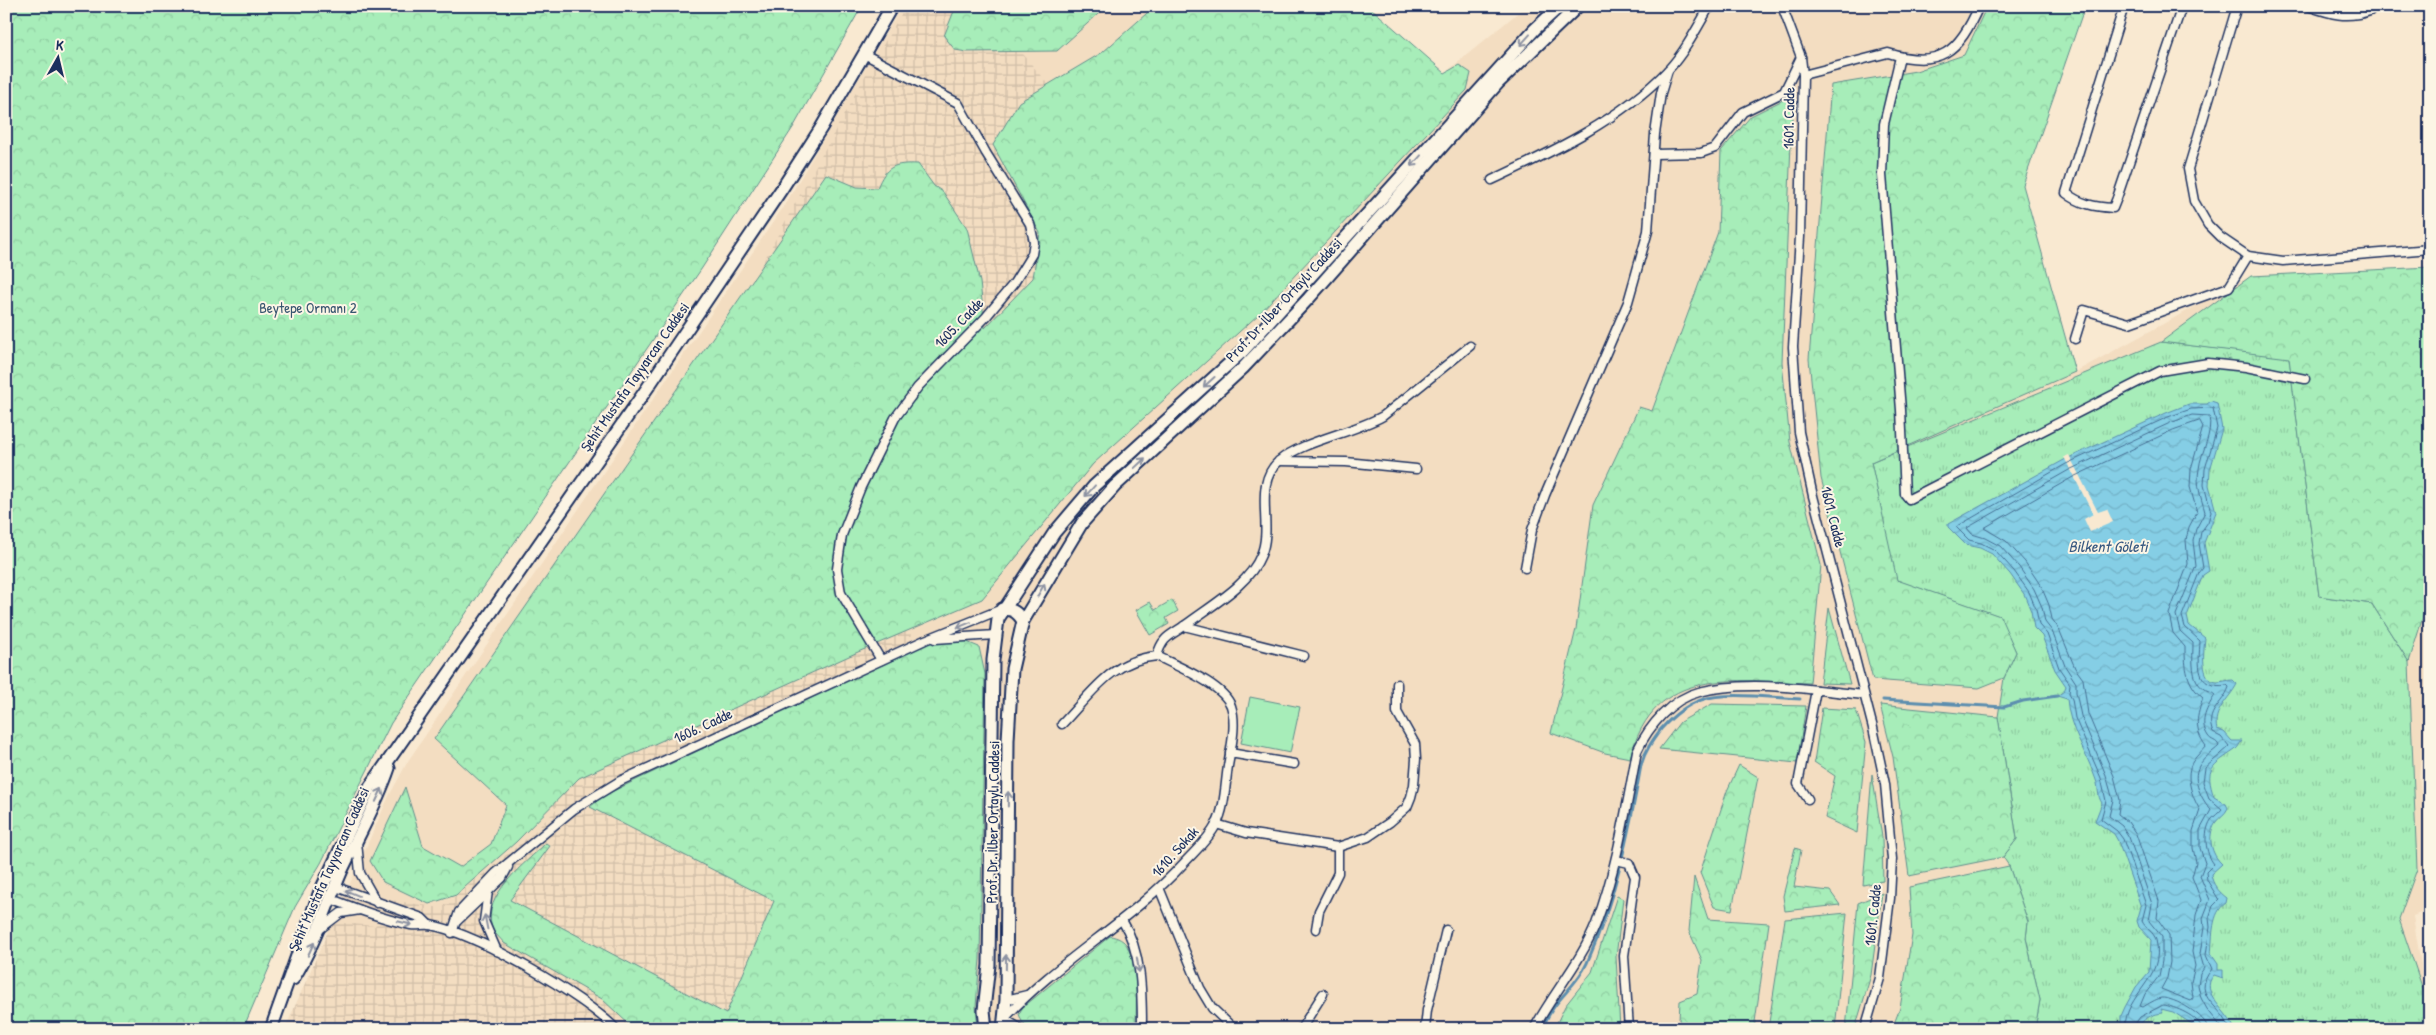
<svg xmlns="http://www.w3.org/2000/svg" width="2436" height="1035" viewBox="0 0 2436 1035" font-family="'Patrick Hand',sans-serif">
	<defs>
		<pattern id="industrial-grid" width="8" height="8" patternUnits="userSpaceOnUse" patternTransform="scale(1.25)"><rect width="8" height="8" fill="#f3ddc1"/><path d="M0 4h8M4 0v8" fill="none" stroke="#d0bea8"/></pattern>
		<pattern id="grass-tufts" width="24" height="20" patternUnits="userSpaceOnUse" patternTransform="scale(1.25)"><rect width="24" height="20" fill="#a7edb9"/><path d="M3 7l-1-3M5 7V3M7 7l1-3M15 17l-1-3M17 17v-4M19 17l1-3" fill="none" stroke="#8fcca1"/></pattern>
		<pattern id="forest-crowns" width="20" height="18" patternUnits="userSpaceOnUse" patternTransform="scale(1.25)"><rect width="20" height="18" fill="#a7edb9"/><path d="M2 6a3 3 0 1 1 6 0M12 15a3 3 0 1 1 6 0" fill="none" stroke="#8fcca1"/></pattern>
		<pattern id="water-waves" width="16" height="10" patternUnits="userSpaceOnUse" patternTransform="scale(1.25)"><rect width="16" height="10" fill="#85cee5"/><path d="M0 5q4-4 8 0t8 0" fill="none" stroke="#72b1c7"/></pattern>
	</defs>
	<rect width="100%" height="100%" fill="#f9e9d1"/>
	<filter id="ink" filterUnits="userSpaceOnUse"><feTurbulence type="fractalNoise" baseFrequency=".02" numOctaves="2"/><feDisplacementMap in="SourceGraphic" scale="10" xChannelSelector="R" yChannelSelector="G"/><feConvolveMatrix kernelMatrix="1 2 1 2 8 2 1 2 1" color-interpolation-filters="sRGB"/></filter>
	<g filter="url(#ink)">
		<!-- built -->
		<polygon fill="#f3ddc1" points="902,6 1360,6 1371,8 1445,73 1526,6 2024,6 1999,180 2075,372 2251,276 2430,267 2430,675 2419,777 2430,857 2430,909 2413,916 2422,971 2430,987 2430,1029 285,1029 389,796 408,761 784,206"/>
		<!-- industrial -->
		<polygon fill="url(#industrial-grid)" points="906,6 984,6 1054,92 1071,224 909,608 915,672 738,1029 285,1029 332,922 375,926 391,900 441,908 532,834 557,809 511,782 729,324 870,67"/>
		<!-- grass -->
		<polygon fill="url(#grass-tufts)" stroke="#618e8c" points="2161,342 2289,357 2319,596 2372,604 2409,662 2417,869 2399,919 2430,1010 2430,1029 2035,1029 2040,1000 2026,938 2028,922 2009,866 2003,857 2017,839 1998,717 2004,678 2016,652 1999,616 1896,580 1871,462"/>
		<!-- forest -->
		<g fill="url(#forest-crowns)" stroke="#618e8c">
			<polygon points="6,6 862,6 794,126 702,268 391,723 321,863 295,907 243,1029 6,1029"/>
			<polygon points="956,6 1107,6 1057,51 967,52 955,50 944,36"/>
			<path d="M 1155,6 L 1371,8 L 1445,73 L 1459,65 L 1471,73 L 1467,90 L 1259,314 L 1093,464 L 982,599 L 858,652 L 579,778 L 516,842 L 456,895 L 429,904 L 383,882 L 370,861 L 405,787 L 423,846 L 460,867 L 491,844 L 506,805 L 434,739 L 826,174 L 857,187 L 877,188 C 886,166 894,163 918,164 L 934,186 L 943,192 L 967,228 L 980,282 L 985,328 L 1033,278 L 1040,233 L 993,145 L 1019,102 L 1103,52 Z"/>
			<polygon points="1987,6 2085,6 2023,185 2075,372 1871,462 1897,580 2000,616 2016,652 2004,678 1979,688 1873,680 1821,478 1809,359 1831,85 1916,71 1964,55"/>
			<path d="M 1793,95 L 1782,362 L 1790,442 L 1821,565 L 1810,683 C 1733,681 1655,664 1630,758 L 1605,753 L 1551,733 L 1576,629 L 1593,505 L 1639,407 L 1652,411 L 1718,232 L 1721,151 L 1751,116 Z"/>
			<polygon points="2430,267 2430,594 2409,662 2372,604 2319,596 2289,358 2161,342 2251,276"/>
			<polygon points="1172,600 1178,611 1166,618 1169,624 1150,635 1136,610 1150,602 1155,610"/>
			<polygon points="1829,608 1850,684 1820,683"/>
			<path d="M 962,640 L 979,647 L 985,674 L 980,959 L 976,1006 L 978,1029 L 634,1029 L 602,999 L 504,943 C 500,938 494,933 492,928 C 481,895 526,863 546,843 L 550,846 L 510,900 L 726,1014 L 774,901 L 590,807 L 603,796 L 634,781 L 926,643 Z"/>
			<polygon points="1712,704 1806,706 1797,763 1659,749 1680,722"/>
			<polygon points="1880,705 1998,717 2017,839 2003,857 1909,876 1893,757"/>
			<polygon points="1822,708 1856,710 1866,742 1857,833 1825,818 1835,776 1814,762"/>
			<polygon points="1739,765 1758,777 1732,910 1714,907 1700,873 1727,791"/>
			<polygon points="1872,774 1882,837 1883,881 1863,885"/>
			<polygon points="1795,848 1801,850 1794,887 1830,891 1840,905 1785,911 1783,896"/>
			<polygon points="2009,866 2028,922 2026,938 2040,1000 2035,1029 1892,1029 1900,1008 1912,935 1909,887"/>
			<polygon points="1694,877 1708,919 1769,923 1754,1029 1687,1029 1679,1020 1680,1001 1697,994 1702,960 1689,931"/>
			<polygon points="1882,893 1871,975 1855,1029 1846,1029 1858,903"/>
			<polygon points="1617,896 1623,899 1616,957 1620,1029 1554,1029 1565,1006 1592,972"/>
			<polygon points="1847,913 1835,1029 1768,1029 1785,919"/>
			<path d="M 1110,936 C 1117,937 1125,940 1128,948 C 1139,971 1136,1004 1136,1029 L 1032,1029 L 1022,1022 L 1019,1014 L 1022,1008 Z"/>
		</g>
		<!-- garden -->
		<polygon fill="#a7edb9" stroke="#618e8c" points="1250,697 1300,707 1290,753 1241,743"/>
		<!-- water -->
		<path fill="url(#water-waves)" stroke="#5b8eaf" d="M 2211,401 L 2217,403 L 2222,429 L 2210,470 L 2209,485 L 2216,512 L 2204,543 L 2209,571 L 2203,575 L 2187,616 L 2189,625 L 2205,638 C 2204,649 2199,681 2217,682 C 2222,682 2227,680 2233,680 L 2237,684 C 2229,700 2212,710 2217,730 L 2224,732 L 2232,741 L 2242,741 C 2239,744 2239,747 2235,750 C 2212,766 2204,768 2214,797 L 2226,804 L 2228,808 C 2225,815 2219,817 2215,823 C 2207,837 2211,854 2222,864 L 2211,874 C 2212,884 2219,892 2227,898 L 2226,903 C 2211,913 2213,936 2211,954 L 2218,964 L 2218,970 L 2223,970 L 2223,978 L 2214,975 C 2197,993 2231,1013 2234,1029 L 2200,1029 L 2173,1012 L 2161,1009 L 2163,1013 C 2154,1014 2145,1017 2140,1025 L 2143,1029 L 2121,1029 L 2121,1016 L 2125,1007 L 2136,987 L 2149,972 L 2151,940 L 2139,927 L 2137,921 L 2141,907 L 2118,841 L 2114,834 L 2095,821 L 2102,803 C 2097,796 2099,788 2096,780 C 2087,753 2069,729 2067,699 L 2057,696 L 2064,691 L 2066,686 L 2055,670 L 2042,636 L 2034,628 L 2031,611 L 2024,594 L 2010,574 L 1992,554 L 1980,548 L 1966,545 L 1948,527 L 1948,524 L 2064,460 L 2166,413 L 2189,404 L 2207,404 Z"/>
		<!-- pier -->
		<polygon fill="#f9e9d1" points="2069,455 2098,512 2107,509 2113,522 2090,532 2084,519 2093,514 2064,457"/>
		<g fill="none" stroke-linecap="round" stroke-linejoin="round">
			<!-- shore -->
			<g stroke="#456f94" stroke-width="1">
				<path d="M 2200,421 L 2203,427 L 2191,469 L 2190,487 L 2197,512 L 2189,527 L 2186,540 L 2188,564 L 2169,614 L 2173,633 L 2185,647 C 2185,667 2186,684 2203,698 C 2197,716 2193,729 2206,746 C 2202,751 2197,755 2193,761 C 2184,775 2192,797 2200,810 L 2193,831 L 2193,848 L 2196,862 L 2192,877 L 2201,900 L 2196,915 L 2192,952 L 2195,966 L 2191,982 L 2193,998 L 2191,1001 L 2161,989 L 2167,978 L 2170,962 L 2169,935 L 2157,918 L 2159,901 L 2136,834 L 2128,822 L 2118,814 L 2120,800 L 2114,776 L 2088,714 L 2083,679 L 2075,668 L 2059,629 L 2052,619 L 2049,605 L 2041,586 L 2025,562 L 2006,541 L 1984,528 L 2073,477 L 2173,430 Z"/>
				<path d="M 2125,1029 C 2124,993 2166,980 2156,940 C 2154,932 2145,928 2142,921 L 2146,905 L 2123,839 L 2117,831 L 2101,819 L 2106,801 L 2101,778 L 2075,718 L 2072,699 L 2069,694 L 2070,684 L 2059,668 L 2047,634 L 2039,625 L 2036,609 L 2029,592 L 2014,571 L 1995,550 L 1981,543 L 1969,540 L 1956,527 L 2066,464 L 2168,417 L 2191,409 L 2213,408 L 2217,428 L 2205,469 L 2204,485 L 2211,512 L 2208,522 L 2201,532 L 2199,543 L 2203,568 L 2199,573 L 2182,616 L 2185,627 L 2200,641 C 2199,664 2194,690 2227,685 L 2229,687 C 2223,705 2204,711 2213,733 L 2221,737 L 2229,747 L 2205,768 L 2203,782 L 2209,798 L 2222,809 C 2219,813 2214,816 2211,820 C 2203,833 2205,853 2214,864 L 2206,872 L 2207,880 L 2219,900 L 2213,906 L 2209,918 L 2210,927 L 2206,955 L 2212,969 C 2188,998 2226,1007 2229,1029"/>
				<path d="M 2136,1029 L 2135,1024 L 2140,1017 L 2163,1005 C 2174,1006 2200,1017 2202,1029"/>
				<path d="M 2208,1029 C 2207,1016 2174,997 2161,998 C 2156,999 2148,1004 2143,1007 L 2140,1006 L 2145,994 L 2159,976 L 2162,961 L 2162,937 L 2149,921 L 2152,904 L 2129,837 L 2122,826 L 2109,816 L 2113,800 L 2106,775 L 2081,716 L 2076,692 L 2076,683 L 2065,666 L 2052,631 L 2045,622 L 2042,607 L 2034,589 L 2019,567 L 2000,546 L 1985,538 L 1972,534 L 1967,528 L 2069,470 L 2170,423 L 2192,415 L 2209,416 C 2213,434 2201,451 2199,469 C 2196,485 2201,497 2205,512 L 2196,529 L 2193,541 L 2196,566 L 2176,615 L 2180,631 L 2193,643 C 2193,658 2190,680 2204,689 C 2208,692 2212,692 2215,695 C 2208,707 2198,721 2208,736 C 2211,741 2217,740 2219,746 C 2213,752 2204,757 2199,766 C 2191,780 2202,800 2211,810 L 2200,830 L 2200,848 L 2205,863 L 2200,876 L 2210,900 L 2203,918 L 2204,927 L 2200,954 L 2204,968 L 2200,974 L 2198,985 L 2201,998 L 2207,1009 L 2223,1029"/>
			</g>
			<!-- stream -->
			<g stroke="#5b8eaf" stroke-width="3">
				<polyline points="1883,700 2004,707 2023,701 2057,696"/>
				<path d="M 1543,1029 C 1550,1002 1576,988 1587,963 C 1615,900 1629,833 1641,765 C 1645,751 1652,741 1661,729 C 1671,718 1686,705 1701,700 C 1725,691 1773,698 1800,699"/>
			</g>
			<!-- street casing -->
			<g stroke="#1b2f5e" stroke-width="11">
				<g id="street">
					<polyline points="1782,6 1801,57 1803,75 1800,237 1793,347 1799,432 1813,496 1873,728 1885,784 1892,859 1890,898 1880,978 1865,1029"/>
					<path d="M 2124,6 L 2066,193 C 2080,204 2095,207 2113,208 L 2117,198 L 2182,6"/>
					<polyline points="2237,6 2188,169 2194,201 2208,225 2220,237 2248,256 2283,261 2430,249"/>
					<path d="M 2308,6 C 2331,14 2346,19 2370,11 L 2373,6"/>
					<polyline points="864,54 958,103 986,153 1030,224 1034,242 1032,254 1014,283 986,317 918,387 895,418 861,487 842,535 837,569 841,593 881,660"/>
					<polyline points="1900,57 1884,124 1882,175 1901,410 1905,494 1909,499 2160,371 2208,363 2246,367 2305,379"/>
					<path d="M 1803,75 L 1888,53 C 1940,69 1959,52 1979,6"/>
					<polyline points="1654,154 1701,153 1715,148 1743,112 1784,92 1801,57"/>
					<path d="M 1492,180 C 1554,151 1620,120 1668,70 C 1684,53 1696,30 1708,9 L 1714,6"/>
					<polyline points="2075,339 2084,310 2129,323 2229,287 2248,256"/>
					<polyline points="1279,461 1346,462 1416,469"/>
					<polyline points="1525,568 1532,530 1545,495 1628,302 1648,231 1655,134 1661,93 1668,70"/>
					<polyline points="1184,626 1304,656"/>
					<polyline points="935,639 995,635"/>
					<path d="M 1157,656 C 1163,635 1171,636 1187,624 C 1212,605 1249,585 1261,555 C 1274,525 1252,485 1279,461 C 1302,441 1353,433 1383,416 L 1470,346"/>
					<path d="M 1062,724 C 1092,693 1111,660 1157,656"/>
					<polyline points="1230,753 1294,764"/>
					<polyline points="1808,799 1798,784 1816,690"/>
					<polyline points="1216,824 1246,833 1338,847 1368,837 1390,822 1407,807 1411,797 1414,785 1416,759 1415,744 1397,712 1397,684"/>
					<polyline points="357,842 360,873 377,903"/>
					<polyline points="1616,860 1629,863 1635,877 1624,956 1629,1029"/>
					<polyline points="336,887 422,918 429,925"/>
					<polyline points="1160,890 1200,988 1212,1008 1234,1029"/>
					<polyline points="488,891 484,921 497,951"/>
					<path d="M 331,899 C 357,909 383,919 411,925 C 417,926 424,924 430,925 C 476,933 583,995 616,1029"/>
					<path d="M 1122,920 C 1142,952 1142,992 1142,1029"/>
					<polyline points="457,921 502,878 508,867"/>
					<polyline points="320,929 341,913 360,910"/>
					<polyline points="1316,929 1319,911 1338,873 1338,847"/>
					<polyline points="452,933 459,912 496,873 574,809 620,781 925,640 1002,609"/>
					<polyline points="1006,1000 1027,995"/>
					<path d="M 1021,1029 L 1004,1019 C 1058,960 1130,922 1184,863 C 1195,851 1208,840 1216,825 C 1225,808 1225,786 1228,766 C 1231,748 1237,724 1231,706 C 1223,684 1176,666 1157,656"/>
					<polyline points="1301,1029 1323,994"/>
					<polyline points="1425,1029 1427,1010 1446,930"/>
					<path d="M 1534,1029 C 1553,993 1581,962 1596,924 C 1617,868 1626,809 1637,751 C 1649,726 1671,699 1699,692 C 1747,679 1815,690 1864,695"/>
				</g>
			</g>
			<!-- secondary casing -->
			<g stroke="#1b2f5e" stroke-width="15">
				<g id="secondary">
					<path d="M 1002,609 C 1013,609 1017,612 1023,621"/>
					<path d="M 293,979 C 315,944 326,907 342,870 C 358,836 377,804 389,768"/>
					<polyline points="271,1029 319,894 370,787 648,387 781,190 821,128 892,6"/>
					<polyline points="986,1029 984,1010 989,965 993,660 998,619 1054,533 1094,486 1243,351 1535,29 1560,6"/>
					<polyline points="1003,1029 1006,1000 1008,740 1012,669 1023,621 1082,523 1115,486 1243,368 1309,298 1498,83 1578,6"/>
				</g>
			</g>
			<!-- street -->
			<use href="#street" stroke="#fcf5e5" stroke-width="8"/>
			<!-- secondary -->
			<use href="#secondary" stroke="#fcf5e5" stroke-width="11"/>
		</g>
		<!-- one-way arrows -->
		<defs><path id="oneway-shaft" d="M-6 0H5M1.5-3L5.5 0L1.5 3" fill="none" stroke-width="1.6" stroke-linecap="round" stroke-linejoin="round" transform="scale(1.25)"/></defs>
		<g stroke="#8c92a2">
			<use href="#oneway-shaft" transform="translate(1525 40) rotate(132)"/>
			<use href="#oneway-shaft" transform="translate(1416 161) rotate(132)"/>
			<use href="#oneway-shaft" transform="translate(1209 382) rotate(138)"/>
			<use href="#oneway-shaft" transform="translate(1140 463) rotate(-43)"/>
			<use href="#oneway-shaft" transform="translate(1090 491) rotate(132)"/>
			<use href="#oneway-shaft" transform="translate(1041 590) rotate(-60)"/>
			<use href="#oneway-shaft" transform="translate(964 625) rotate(158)"/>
			<use href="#oneway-shaft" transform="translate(379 795) rotate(-65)"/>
			<use href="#oneway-shaft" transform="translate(1008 799) rotate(-89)"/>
			<use href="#oneway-shaft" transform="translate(352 893) rotate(-158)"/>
			<use href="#oneway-shaft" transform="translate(486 922) rotate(-101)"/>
			<use href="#oneway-shaft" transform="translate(405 923) rotate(13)"/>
			<use href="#oneway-shaft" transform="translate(311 949) rotate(-65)"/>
			<use href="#oneway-shaft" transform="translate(1006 962) rotate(-89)"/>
			<use href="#oneway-shaft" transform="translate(1138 965) rotate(81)"/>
		</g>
	</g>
	<g text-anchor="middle" stroke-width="4" stroke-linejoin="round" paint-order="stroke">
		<!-- street labels -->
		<g font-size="15" fill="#1b2f5e" stroke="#fcf5e5">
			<text transform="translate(1789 118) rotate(-89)" y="5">1601. Cadde</text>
			<text transform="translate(1284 300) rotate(-47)" y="5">Prof. Dr. İlber Ortaylı Caddesi</text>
			<text transform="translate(959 323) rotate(-46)" y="5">1605. Cadde</text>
			<text transform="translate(635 377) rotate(-55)" y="5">Şehit Mustafa Tayyarcan Caddesi</text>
			<text transform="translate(1833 517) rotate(76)" y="5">1601. Cadde</text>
			<text transform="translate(703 726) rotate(-25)" y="5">1606. Cadde</text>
			<text transform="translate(993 822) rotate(-89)" y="5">Prof. Dr. İlber Ortaylı Caddesi</text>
			<text transform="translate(1175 852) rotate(-48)" y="5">1610. Sokak</text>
			<text transform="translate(329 869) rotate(-66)" y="5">Şehit Mustafa Tayyarcan Caddesi</text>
			<text transform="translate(1873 915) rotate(-84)" y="5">1601. Cadde</text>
		</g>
		<!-- park labels -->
		<g font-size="15" fill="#375570" stroke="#fcf5e5">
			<text x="308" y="313">Beytepe Ormanı 2</text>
		</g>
		<!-- water labels -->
		<g font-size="16" font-style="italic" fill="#365780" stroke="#fcf5e5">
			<text x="2108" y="552">Bilkent Göleti</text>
		</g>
	</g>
	<!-- margin -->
	<rect width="2436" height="1035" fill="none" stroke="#fcf5e5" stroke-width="25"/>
	<rect x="12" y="12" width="2411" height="1010" fill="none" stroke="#1b2f5e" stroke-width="2" filter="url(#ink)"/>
	<!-- north arrow -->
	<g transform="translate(58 58) rotate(8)" stroke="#fcf5e5" stroke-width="4" paint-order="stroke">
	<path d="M0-4L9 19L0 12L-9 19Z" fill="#1b2f5e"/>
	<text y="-8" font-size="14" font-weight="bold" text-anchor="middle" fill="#1b2f5e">K</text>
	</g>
</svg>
